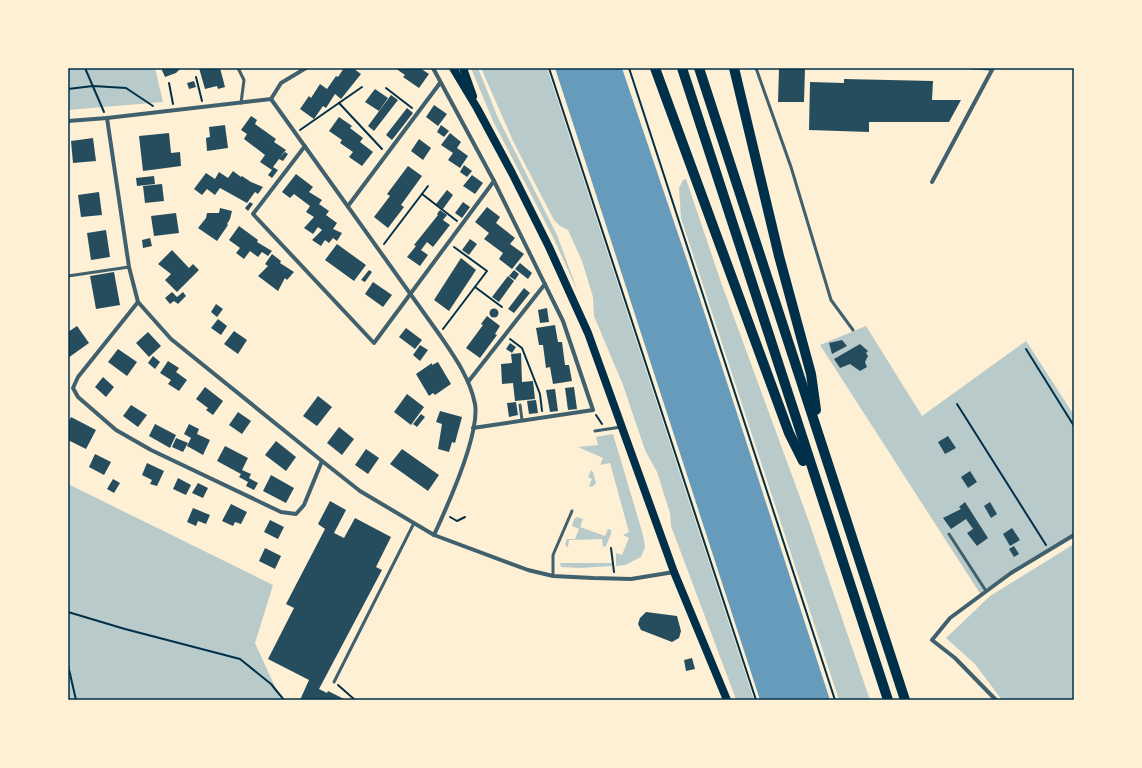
<svg xmlns="http://www.w3.org/2000/svg" width="1142" height="768" viewBox="0 0 1142 768" font-family="'Golos Text',sans-serif">
	<rect width="100%" height="100%" fill="#fdf0d5"/>
	<!-- green -->
	<g fill="#b9caca">
		<polygon points="68,68 155,68 163,102 68,110"/>
		<polygon points="471,68 478,68 498,118 557,235 578,292 553,237 493,121"/>
		<polygon points="481,68 547,68 754,700 736,700 734,694 671,526 670,513 657,472 645,450 623,385 594,316 593,297 582,261 568,230 560,226 554,220 514,143"/>
		<polygon points="686,179 722,285 808,519 870,700 839,700 681,218 679,188 683,180"/>
		<polygon points="866,326 922,416 1026,341 1074,415 1074,534 981,595 820,345"/>
		<polygon points="613,434 643,535 645,547 641,557 625,565 616,566 616,553 622,555 629,538 623,535 629,532 610,463 600,465 603,458 578,447 598,445 596,437"/>
		<polygon points="591,470 593,472 596,483 592,487 589,486 592,479 588,477"/>
		<polygon points="68,484 273,585 255,643 281,700 68,700"/>
		<polygon points="577,517 583,519 580,527 605,536 608,529 611,530 611,534 606,546 603,547 602,539 569,540 568,547 567,547 565,544 567,539 575,539 579,529 572,526 574,519"/>
		<polygon points="1074,544 1074,700 1002,700 975,664 946,638 990,596"/>
		<polygon points="560,563 612,563 612,566 579,568 561,567"/>
	</g>
	<!-- water -->
	<polygon fill="#669bbc" points="555,68 622,68 697,290 830,700 760,700"/>
	<!-- building -->
	<g fill="#264d5e">
		<polygon points="161,68 181,68 176,73 165,77"/>
		<polygon points="199,68 220,68 225,87 218,89 217,86 205,89"/>
		<polygon points="344,68 353,68 361,74 341,99 335,94 326,108 323,106 314,119 300,109 309,96 311,98 320,84 327,89 336,76 338,77"/>
		<polygon points="395,68 420,68 429,74 419,88 403,77 405,75"/>
		<polygon points="779,68 805,68 804,102 778,102"/>
		<polygon points="844,79 933,81 932,100 961,100 949,122 869,122 869,132 809,130 810,82 844,83"/>
		<polygon points="194,81 196,87 189,89 187,83"/>
		<polygon points="375,89 388,98 379,111 365,102"/>
		<polygon points="391,95 398,100 374,131 368,126"/>
		<polygon points="434,105 447,114 438,126 426,117"/>
		<polygon points="407,108 413,113 392,140 386,135"/>
		<polygon points="251,116 257,120 255,124 276,139 274,142 286,150 280,157 285,152 288,154 283,161 279,159 273,167 278,170 272,178 268,175 272,170 260,162 265,155 244,139 247,134 241,130"/>
		<polygon points="339,117 352,126 350,128 363,138 360,142 373,152 362,166 349,157 353,152 340,143 342,140 329,131"/>
		<polygon points="225,125 228,148 207,151 206,138 210,137 209,127"/>
		<polygon points="441,125 449,131 444,137 437,132"/>
		<polygon points="169,133 171,153 180,152 181,166 143,171 139,136"/>
		<polygon points="450,133 461,142 457,148 468,156 460,168 448,160 453,153 441,145"/>
		<polygon points="93,138 96,161 73,163 71,141"/>
		<polygon points="419,139 431,148 423,160 411,151"/>
		<polygon points="464,165 472,171 467,177 460,172"/>
		<polygon points="408,166 422,176 401,205 404,207 388,228 374,217 390,196 387,194"/>
		<polygon points="233,171 241,177 242,176 251,182 263,187 258,194 255,192 247,203 220,188 215,195 207,189 202,195 194,189 206,173 215,179 219,172 228,178"/>
		<polygon points="296,174 313,187 309,192 322,200 319,204 329,211 326,215 337,223 333,229 342,233 337,241 333,238 329,243 325,240 321,246 312,240 322,230 318,227 313,234 304,228 314,217 306,212 310,206 294,194 290,198 282,192"/>
		<polygon points="472,175 483,183 475,194 463,186"/>
		<polygon points="154,176 155,184 137,186 136,178"/>
		<polygon points="162,184 164,201 145,203 143,186"/>
		<polygon points="447,190 453,195 443,209 436,204"/>
		<polygon points="99,192 102,215 81,217 78,195"/>
		<polygon points="250,202 253,204 248,211 245,208"/>
		<polygon points="463,202 470,207 462,218 455,213"/>
		<polygon points="487,207 500,217 496,223 515,238 510,244 524,254 512,269 499,259 503,253 484,239 489,233 475,222"/>
		<polygon points="220,208 232,211 230,219 227,224 228,225 217,241 198,228 206,218 207,213 219,213"/>
		<polygon points="440,210 447,215 443,220 450,225 433,247 427,242 421,250 428,255 420,266 407,257 416,246 414,245 438,215 437,214"/>
		<polygon points="176,213 179,233 154,236 151,216"/>
		<polygon points="239,226 258,240 257,242 272,251 268,256 262,252 258,257 250,251 244,259 236,253 240,248 229,240"/>
		<polygon points="106,230 110,257 91,260 87,233"/>
		<polygon points="150,238 152,246 143,248 142,240"/>
		<polygon points="470,239 477,244 469,255 462,250"/>
		<polygon points="337,244 366,265 354,281 325,260"/>
		<polygon points="172,250 189,268 193,264 199,270 177,292 165,280 171,274 158,264"/>
		<polygon points="272,254 281,261 280,263 294,272 287,280 285,278 278,291 258,276 268,266 265,264"/>
		<polygon points="461,258 476,270 449,311 434,300"/>
		<polygon points="520,263 532,273 528,279 515,269"/>
		<polygon points="369,270 372,272 365,282 361,280"/>
		<polygon points="514,270 519,274 515,280 509,276"/>
		<polygon points="114,272 120,305 96,309 90,276"/>
		<polygon points="508,276 514,281 499,302 492,297"/>
		<polygon points="373,282 392,295 383,307 365,294"/>
		<polygon points="524,288 530,293 514,313 508,309"/>
		<polygon points="172,292 177,297 183,292 186,296 178,304 174,301 170,304 165,298"/>
		<polygon points="216,304 223,309 217,317 211,312"/>
		<polygon points="547,308 549,322 540,323 538,310"/>
		<circle cx="494" cy="313" r="4.5"/>
		<polygon points="487,316 500,326 495,334 497,335 480,358 466,348 483,325 481,324"/>
		<polygon points="218,319 227,326 221,335 211,328"/>
		<polygon points="555,325 558,342 562,342 565,365 569,365 572,381 553,384 550,367 546,368 543,345 539,345 536,328"/>
		<polygon points="77,326 89,343 68,358 68,332"/>
		<polygon points="406,328 422,340 415,349 399,337"/>
		<polygon points="234,331 247,340 238,354 224,344"/>
		<polygon points="148,332 161,346 149,357 136,343"/>
		<polygon points="842,340 847,346 832,354 829,343"/>
		<polygon points="510,343 516,347 512,353 506,349"/>
		<polygon points="860,344 868,351 866,353 868,356 865,362 867,367 860,371 850,364 840,368 834,359"/>
		<polygon points="420,345 428,350 420,361 413,355"/>
		<polygon points="118,349 137,362 127,376 108,362"/>
		<polygon points="521,353 522,382 533,381 535,399 515,401 513,383 502,384 501,364 512,363 511,354"/>
		<polygon points="153,356 160,362 155,369 148,363"/>
		<polygon points="168,361 179,368 176,372 187,380 179,391 168,384 171,380 160,373"/>
		<polygon points="438,362 451,384 435,395 433,393 429,396 416,374 432,363 432,365"/>
		<polygon points="103,377 114,387 106,397 95,387"/>
		<polygon points="205,387 223,401 213,415 206,410 208,408 196,399"/>
		<polygon points="574,387 577,409 568,410 565,388"/>
		<polygon points="555,389 558,411 550,412 546,390"/>
		<polygon points="407,394 424,407 411,425 394,412"/>
		<polygon points="318,396 332,407 317,426 303,416"/>
		<polygon points="536,400 538,413 529,414 527,401"/>
		<polygon points="516,402 518,415 509,417 507,403"/>
		<polygon points="131,405 147,415 138,427 123,416"/>
		<polygon points="440,411 462,417 455,443 452,442 449,452 438,449 442,424 436,422"/>
		<polygon points="238,412 251,421 242,434 229,425"/>
		<polygon points="421,414 425,417 417,427 413,424"/>
		<polygon points="71,417 96,430 86,449 68,440 68,423"/>
		<polygon points="155,424 176,435 170,448 149,436"/>
		<polygon points="189,424 199,429 197,434 210,440 203,455 187,446 191,438 184,434"/>
		<polygon points="339,427 354,439 342,455 327,443"/>
		<polygon points="948,436 956,448 945,454 938,442"/>
		<polygon points="176,438 188,443 183,452 172,447"/>
		<polygon points="276,441 296,457 286,471 265,455"/>
		<polygon points="225,446 248,458 242,470 251,474 249,478 258,483 254,490 246,486 248,482 239,477 241,474 217,461"/>
		<polygon points="366,449 379,458 368,474 355,465"/>
		<polygon points="402,449 439,475 428,491 390,464"/>
		<polygon points="95,454 111,462 104,475 89,467"/>
		<polygon points="147,463 164,471 157,486 150,484 152,480 142,475"/>
		<polygon points="970,471 977,482 968,488 961,477"/>
		<polygon points="271,475 294,488 286,503 263,491"/>
		<polygon points="178,478 191,485 186,495 173,489"/>
		<polygon points="113,479 120,483 114,493 107,489"/>
		<polygon points="198,483 208,488 203,498 192,493"/>
		<polygon points="330,501 346,510 334,533 344,538 355,518 391,537 376,567 382,570 319,689 327,693 328,691 346,700 300,700 309,680 268,659 294,608 286,604 325,529 318,524"/>
		<polygon points="965,502 988,538 977,546 967,533 973,529 966,519 951,529 943,518 961,509 959,507"/>
		<polygon points="990,502 997,514 991,518 984,506"/>
		<polygon points="231,504 247,512 241,524 235,522 233,526 222,521"/>
		<polygon points="193,508 210,515 206,524 198,521 196,526 187,522"/>
		<polygon points="270,520 284,527 278,539 264,532"/>
		<polygon points="1012,528 1020,540 1010,546 1003,534"/>
		<polygon points="1014,546 1019,554 1014,557 1009,549"/>
		<polygon points="265,548 281,556 275,569 259,561"/>
		<polygon points="646,612 677,616 681,631 679,638 672,642 641,630 638,624 640,618"/>
		<polygon points="692,658 695,669 686,671 684,660"/>
	</g>
	<g fill="none" stroke-linecap="round" stroke-linejoin="round">
		<!-- path -->
		<g stroke="#003049" stroke-width="2">
			<polyline points="85,68 104,112"/>
			<polyline points="549,68 756,700"/>
			<polyline points="629,68 835,700"/>
			<polyline points="196,77 202,101"/>
			<polyline points="169,83 173,104"/>
			<polyline points="386,88 412,108"/>
			<polyline points="68,89 93,86 126,88 153,106"/>
			<polyline points="339,103 382,149"/>
			<polyline points="300,130 362,87"/>
			<polyline points="422,194 457,221"/>
			<polyline points="384,244 428,186"/>
			<polyline points="475,287 502,307"/>
			<polyline points="443,329 487,271 454,247"/>
			<polyline points="510,339 522,348 540,394 542,411"/>
			<polyline points="1026,349 1074,426"/>
			<polyline points="957,404 1046,545"/>
			<polyline points="596,415 602,424"/>
			<polyline points="450,517 457,521 465,517"/>
			<polyline points="611,548 614,572"/>
			<polyline points="68,612 125,629 240,659 271,684 284,700"/>
			<polyline points="68,665 76,700"/>
			<polyline points="338,685 355,700"/>
		</g>
		<!-- service -->
		<g stroke="#3f606c" stroke-width="3">
			<polyline points="238,68 244,80 241,103"/>
			<polyline points="756,68 791,167 831,300 853,330"/>
			<polyline points="972,68 992,69"/>
			<polyline points="68,276 129,267"/>
			<polyline points="520,405 522,420"/>
			<polyline points="595,431 621,427"/>
			<polyline points="949,534 986,591"/>
			<polyline points="553,576 553,555 572,511"/>
			<polyline points="334,682 414,523"/>
		</g>
		<!-- minor -->
		<g stroke="#3f606c" stroke-width="4">
			<polyline points="433,68 494,181 563,321 593,410 473,428"/>
			<path d="M 271,99 L 439,334 C 454,356 470,378 475,404 C 480,434 447,507 434,535"/>
			<polyline points="107,118 129,267 138,302 171,339 322,461 360,491 434,535 528,570 553,576 593,578 631,579 674,572"/>
			<polyline points="68,121 107,118 271,99 281,83 306,68"/>
			<polyline points="305,146 253,214 374,343 494,181"/>
			<polyline points="932,182 993,68"/>
			<polyline points="348,206 440,83"/>
			<polyline points="138,302 78,377 73,388 78,397 116,430 151,450 281,512 296,514 304,505 322,461"/>
			<polyline points="468,382 545,284"/>
			<polyline points="996,700 955,658 932,640 950,618 1011,573 1074,535"/>
		</g>
		<!-- secondary -->
		<g stroke="#003049" stroke-width="8">
			<polyline points="453,68 477,108 512,173 549,247 588,333 674,572 727,700"/>
			<polyline points="463,68 473,96"/>
		</g>
		<!-- trunk -->
		<g stroke="#003049" stroke-width="10">
			<polyline points="655,68 789,433 803,461"/>
			<polyline points="682,68 888,700"/>
			<polyline points="699,68 905,700"/>
			<polyline points="734,68 779,256 811,374 816,410"/>
		</g>
	</g>
	<!-- border -->
	<rect width="1142" height="768" fill="none" stroke="#fdf0d5" stroke-width="138"/>
	<rect x="69" y="69" width="1004" height="630" fill="none" stroke="#003049" stroke-width="1.5"/>
</svg>
